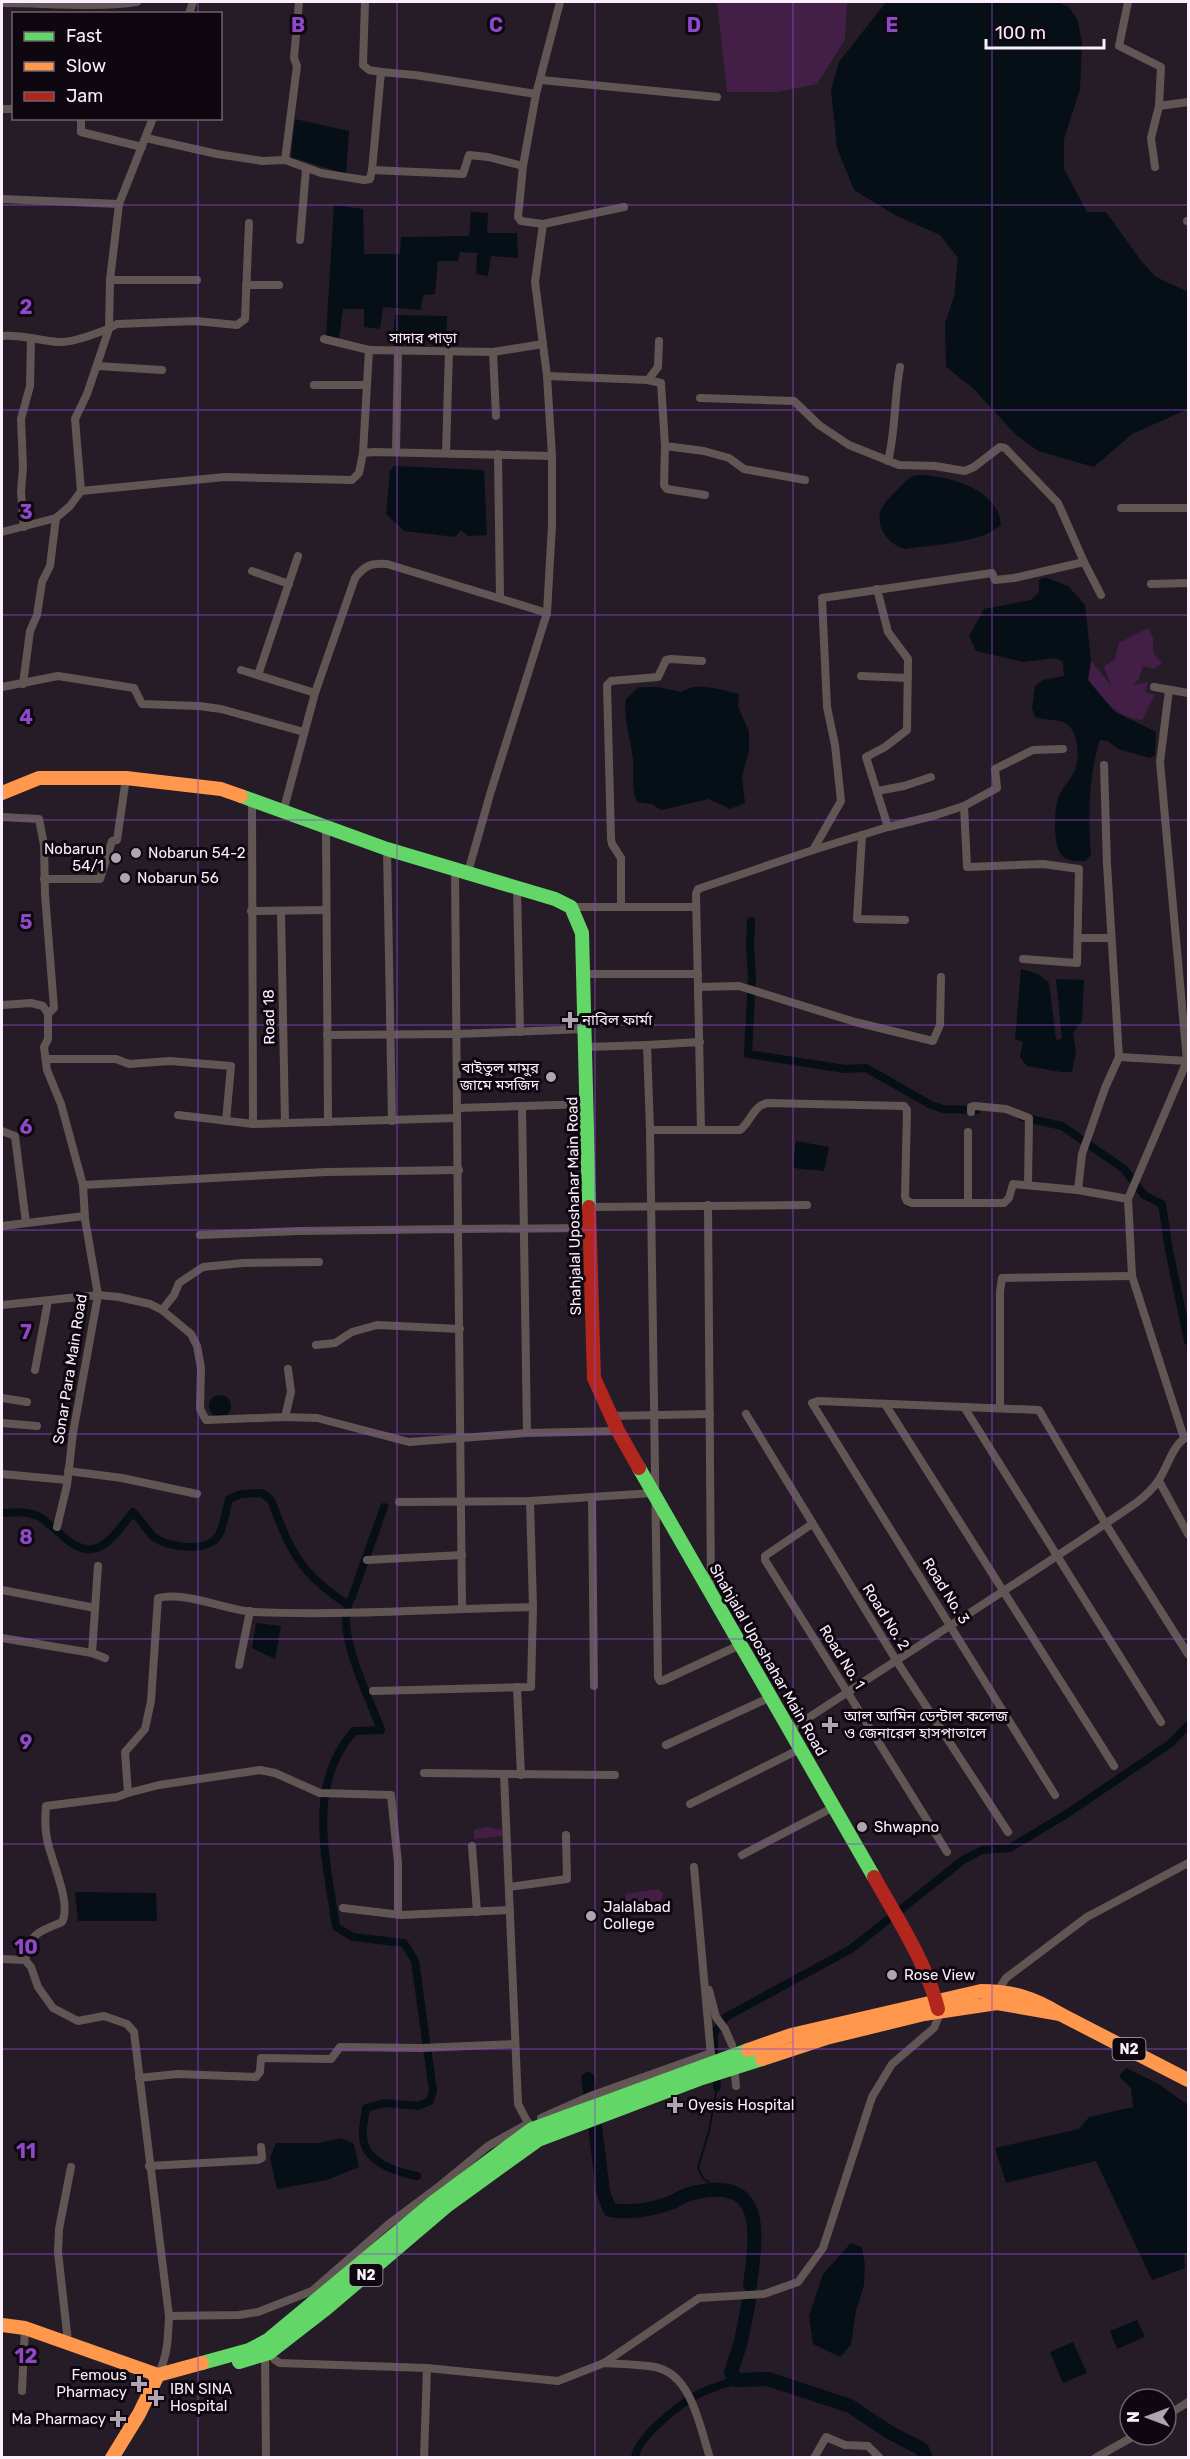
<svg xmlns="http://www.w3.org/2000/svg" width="1190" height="2459" viewBox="0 0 1190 2459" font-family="Rubik,'Noto Sans Bengali',sans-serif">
	<rect width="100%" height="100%" fill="#261c28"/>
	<!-- green -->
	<g fill="#431f48">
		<polygon points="717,2 847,2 845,40 817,84 777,92 727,92"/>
		<path d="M 1148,628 L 1153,638 L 1153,653 L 1162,663 L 1154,669 L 1143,666 L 1139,678 L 1133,685 L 1148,682 L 1145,692 L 1155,695 L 1142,720 C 1116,717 1103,700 1088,680 L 1091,661 L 1111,685 L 1104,667 L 1115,659 L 1119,643 Z"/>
		<polygon points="486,1827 502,1830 502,1836 474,1839 474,1830"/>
		<polygon points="658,1889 663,1893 661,1901 626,1908 625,1894"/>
	</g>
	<!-- water -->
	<g fill="#060f15">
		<polygon points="886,2 1057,2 1069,7 1078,21 1082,44 1080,89 1064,139 1064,169 1087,212 1106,212 1142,262 1156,277 1188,292 1188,409 1132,434 1094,467 1038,451 1015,434 973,388 946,367 945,323 954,297 958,258 940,235 895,215 854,190 837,148 831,90 839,62"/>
		<polygon points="295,119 349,131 346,174 291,157"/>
		<polygon points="334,205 363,209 364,254 400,254 401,237 469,236 471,212 488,213 487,233 517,233 518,258 491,256 488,276 476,274 477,253 460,252 458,261 438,261 435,294 423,295 421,310 383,307 380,329 364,327 364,309 343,309 339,338 326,336"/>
		<polygon points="395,315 447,316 446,340 393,339"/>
		<polygon points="394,466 484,470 487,535 468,536 461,530 455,537 404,531 386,514 390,471"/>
		<path d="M 917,475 C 948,475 999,489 1001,525 C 983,543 931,545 905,549 C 888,545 872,523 883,506 C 887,499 894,494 899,488 C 906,481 908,477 917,475 Z"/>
		<path d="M 1043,578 L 1047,578 L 1068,586 L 1085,605 L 1091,661 L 1088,680 L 1115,712 L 1156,732 L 1155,755 L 1150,758 L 1118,749 L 1108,741 L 1100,740 C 1088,778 1088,815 1091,855 L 1085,861 C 1058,863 1056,850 1055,827 C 1055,818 1055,808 1058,799 C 1062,786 1074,778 1077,763 C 1079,753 1077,735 1070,727 C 1063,718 1046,721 1035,717 L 1032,708 L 1035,686 L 1043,680 L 1064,676 L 1063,662 L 1055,658 L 1024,662 L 976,651 L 969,636 L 984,609 L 1031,600 L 1039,592 L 1039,580 Z"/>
		<path d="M 639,687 L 658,687 L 681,692 C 698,681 720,690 739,694 L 738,706 L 749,732 L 749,750 L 742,776 L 745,803 L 730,809 L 709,799 L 661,810 L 652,804 L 637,802 C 631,788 634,775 633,760 C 631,739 623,721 626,699 Z"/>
		<polygon points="1021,969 1038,974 1049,983 1056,1040 1062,1039 1056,979 1084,980 1082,1021 1073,1033 1076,1052 1072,1072 1061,1072 1027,1066 1020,1057 1023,1042 1015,1039"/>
		<path d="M 796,1141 L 829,1147 L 824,1171 C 813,1169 803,1171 793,1167 Z"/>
		<circle cx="220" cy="1406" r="11"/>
		<polygon points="256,1623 281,1626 275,1659 252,1648"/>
		<polygon points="75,1892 156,1893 157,1921 78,1921"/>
		<polygon points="1126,2068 1157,2083 1188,2105 1188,2251 1184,2254 1185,2268 1152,2280 1096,2161 1006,2183 995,2148 1079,2129 1089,2117 1133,2107 1131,2088 1119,2076"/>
		<polygon points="341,2138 354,2144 359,2167 327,2180 277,2189 270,2158 276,2143 319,2143"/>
		<polygon points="851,2243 862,2247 865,2265 864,2285 856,2311 851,2345 840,2357 813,2344 809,2316 823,2274"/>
		<polygon points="1137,2320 1145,2337 1117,2349 1110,2331"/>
		<polygon points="1073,2342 1087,2373 1063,2383 1050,2352"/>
	</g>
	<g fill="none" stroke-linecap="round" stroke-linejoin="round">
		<!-- stream -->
		<polyline stroke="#060f15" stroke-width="2" points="717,2087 709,2131 698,2168 703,2178 719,2190"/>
		<!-- canal -->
		<g stroke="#060f15" stroke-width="8">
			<polyline points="751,921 750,948 752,976 748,1054 845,1069 866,1068 931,1105 943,1109 977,1110"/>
			<polyline points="1022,1117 1062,1126 1124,1169 1144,1195 1162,1204 1169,1250 1188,1341"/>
			<path d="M 384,1507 L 352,1597 C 331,1626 371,1700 381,1730 L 354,1731 C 305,1786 327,1862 336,1927 L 353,1937 L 404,1943 L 415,1961 L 433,2091 L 430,2101 L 418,2106 L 385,2103 L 366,2108 C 365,2117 362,2127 363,2136 C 364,2162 396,2172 417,2176"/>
			<path d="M 2,1513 C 14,1512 26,1511 38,1516 C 56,1525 73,1556 97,1548 C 111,1543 124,1523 133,1512 C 140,1519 149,1533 154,1537 C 169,1548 208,1553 219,1535 C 224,1524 226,1510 229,1499 L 241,1494 L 262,1493 L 271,1500 C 290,1550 300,1574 347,1604"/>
			<polyline points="714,2051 714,2033 726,2017 851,1949 963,1860 982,1850 1010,1848 1068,1813 1171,1743 1188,1725"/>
			<polyline points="717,2083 717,2087"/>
			<path d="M 635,2458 C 636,2438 682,2402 700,2393 C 712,2388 724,2384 736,2380"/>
		</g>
		<!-- river -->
		<g stroke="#060f15" stroke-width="14">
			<polyline points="588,2079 590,2092"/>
			<path d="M 595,2126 L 603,2192 L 610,2210 C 631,2213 652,2210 673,2202 C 678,2199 683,2196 689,2194 C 766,2173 757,2232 750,2285"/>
			<polyline points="749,2301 741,2342 731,2372 736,2380 768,2379 850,2406 889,2432 922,2449 926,2458"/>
		</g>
		<!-- street -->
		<g stroke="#625654" stroke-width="8">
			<polyline points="365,2 363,65 369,70 381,72"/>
			<polyline points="1128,2 1119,46 1161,67 1159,106 1151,138 1155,167"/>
			<path d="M 2,3 C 46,3 93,8 137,2"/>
			<polyline points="189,14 193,2"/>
			<polyline points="541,80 717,97"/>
			<polyline points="536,94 560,2"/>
			<polyline points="1159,106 1188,102"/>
			<polyline points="2,109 14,109"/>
			<polyline points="81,118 81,132 142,147"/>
			<polyline points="146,138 217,154 262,161 285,160 321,173 364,180 370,179 372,170 381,72 415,75 536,94 523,166 518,217 521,221 543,224 535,282 547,376 552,456 552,525 547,613 491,791 468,872"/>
			<polyline points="285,160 297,66 294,58 299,2"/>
			<polyline points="372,170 463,174 469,155 488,157 523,166"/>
			<polyline points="2,199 119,204"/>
			<polyline points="1187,221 1188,221"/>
			<polyline points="543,224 624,207"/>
			<polyline points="300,240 306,169"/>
			<polyline points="110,280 197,280"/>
			<polyline points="246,285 279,285"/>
			<path d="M 2,336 C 21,334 39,341 59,342 C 72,343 106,331 117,324 L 196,321 L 237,325 L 245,319 L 249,223"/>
			<polyline points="324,339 369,350"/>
			<polyline points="493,352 496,416"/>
			<polyline points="98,366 162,370"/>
			<polyline points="547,376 648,380 661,383 665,446 664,485 667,489 705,495"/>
			<polyline points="648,380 658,367 659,341"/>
			<polyline points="314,385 365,385"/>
			<polyline points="700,398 794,401 819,425 849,445 899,465 935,466 965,471 974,467 1000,447 1005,448 1058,503 1084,562 1101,595"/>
			<polyline points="665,446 704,451 729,458 744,469 805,480"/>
			<polyline points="396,452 398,351"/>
			<polyline points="363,453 369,350 493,352 543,344"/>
			<polyline points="446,453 449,351"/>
			<polyline points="498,454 500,598"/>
			<path d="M 888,461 C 896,429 894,398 900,367"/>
			<polyline points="81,491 75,419 87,394 109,329 110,280 119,204 153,118"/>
			<polyline points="1121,508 1188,508"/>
			<polyline points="24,527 21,492 23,467 21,419 30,386 31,338"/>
			<polyline points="2,532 56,518 70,506 81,491 225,477 352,480 359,473 363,453 374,452 552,456"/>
			<polyline points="252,571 289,584"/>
			<polyline points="1151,584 1188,583"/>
			<polyline points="877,589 888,632 908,659 907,730 885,747 866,757 888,827"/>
			<polyline points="241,670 315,693"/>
			<polyline points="258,675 298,556"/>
			<polyline points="861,676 908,678"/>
			<polyline points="23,684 30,631 37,615 42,582 50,566 56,518"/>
			<polyline points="2,687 58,676 134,688 142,704 199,706 221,709 304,732"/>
			<polyline points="1154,687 1188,693"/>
			<polyline points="1169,690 1160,762 1187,1061 1128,1199 1132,1276 1184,1438"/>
			<polyline points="1104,765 1107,864 1119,1057"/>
			<polyline points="877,791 904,786 931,777"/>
			<polyline points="252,802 253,1124"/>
			<polyline points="964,806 967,867 1043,864 1079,869 1077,963 1023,959"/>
			<path d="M 283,812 L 315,693 L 355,578 C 365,565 371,563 387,564 L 547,613"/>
			<polyline points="2,817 39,819 44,845 45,895 54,1008 48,1014 48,1039 44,1047 47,1070 61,1104 83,1185 85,1219 98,1295 73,1433 67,1485 57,1527"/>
			<polyline points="326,828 328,1122"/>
			<polyline points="862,835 857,919 905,920"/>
			<polyline points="387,849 392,1121"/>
			<polyline points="813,850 841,801 835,745 827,707 822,598 992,573 995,580 1014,578 1084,562"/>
			<polyline points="455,868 458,1229 592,1228"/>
			<polyline points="44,879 100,879 112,841 117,840 126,778"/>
			<polyline points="517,887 520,1032"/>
			<polyline points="571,907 696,907"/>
			<polyline points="621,907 621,858 612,844 611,839 607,685 611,681 658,677 666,660 671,659 702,661"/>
			<polyline points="251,911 326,910"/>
			<polyline points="281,911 285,1123"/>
			<polyline points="1079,938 1111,938"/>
			<polyline points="584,974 698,974"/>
			<polyline points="698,987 739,986 855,1022 933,1041 940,1025 941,977"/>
			<polyline points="2,1005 31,1003 43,1006 48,1014"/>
			<polyline points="327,1035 457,1034 586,1029"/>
			<polyline points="647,1045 700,1042"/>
			<path d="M 587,1047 L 647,1045 L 650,1130 L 740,1130 C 751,1122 753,1105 768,1103 L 904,1106 L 907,1110 L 905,1197 L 907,1201 L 912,1203 L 1004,1203 L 1009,1198 L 1013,1184 L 1078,1190 L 1082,1154 L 1105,1088 L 1119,1057 L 1188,1061"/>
			<polyline points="46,1059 116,1059 129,1064 170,1061 231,1066 226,1121"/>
			<polyline points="522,1107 527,1433"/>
			<polyline points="457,1108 588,1104"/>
			<polyline points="971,1112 971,1107 975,1106 1006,1109 1029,1118 1028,1185"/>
			<polyline points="178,1115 253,1124 457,1118"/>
			<polyline points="650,1130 658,1677 660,1681 664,1680 742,1644"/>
			<polyline points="701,1130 696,894 698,889 813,850 888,827 933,816 964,806 997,788 995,769 1033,750 1063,749"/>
			<polyline points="2,1131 15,1136 26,1223"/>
			<polyline points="83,1185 326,1172 459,1170"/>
			<polyline points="1078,1190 1128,1199"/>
			<polyline points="968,1203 968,1132"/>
			<polyline points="708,1205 711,1590"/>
			<polyline points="591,1207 807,1205"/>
			<polyline points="2,1226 85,1216"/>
			<polyline points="200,1235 299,1231 458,1229 462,1608"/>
			<polyline points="2,1305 98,1295 119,1297 150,1304 162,1310 191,1334 197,1346 201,1368 200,1409 206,1420 285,1417 317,1418 409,1442 527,1433 618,1431"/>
			<polyline points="162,1310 174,1295 179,1283 203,1267 243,1263 319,1262"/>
			<polyline points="316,1345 335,1343 352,1332 377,1325 460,1329"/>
			<polyline points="35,1370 48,1301"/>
			<polyline points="2,1398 27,1402"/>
			<polyline points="885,1404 1114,1766"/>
			<polyline points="964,1407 1161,1722"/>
			<polyline points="1000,1408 1000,1292 1002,1278 1132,1276"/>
			<polyline points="746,1414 896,1660 1008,1832"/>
			<polyline points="611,1416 710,1414"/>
			<polyline points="285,1417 291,1392 288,1369"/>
			<polyline points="2,1423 37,1426"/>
			<polyline points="68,1471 122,1478 197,1494"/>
			<polyline points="2,1474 67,1480"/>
			<polyline points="1159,1481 1188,1534"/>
			<polyline points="592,1497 594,1686"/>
			<polyline points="399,1502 530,1501 654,1493"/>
			<polyline points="812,1524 765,1556 765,1560 947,1852"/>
			<polyline points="367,1560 462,1555"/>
			<polyline points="2,1590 95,1608"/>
			<polyline points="2,1638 92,1653 105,1658"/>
			<polyline points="92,1653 98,1566"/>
			<polyline points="239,1665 250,1611"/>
			<polyline points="517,1687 521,1775"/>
			<polyline points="373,1691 531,1687 533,1607 530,1501"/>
			<path d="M 790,1730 C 905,1654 1022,1581 1136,1503 C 1144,1497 1152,1490 1158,1481 C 1168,1468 1172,1443 1188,1437"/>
			<polyline points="666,1745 771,1697"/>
			<polyline points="424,1773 615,1775"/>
			<polyline points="504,1775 518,2104 530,2127"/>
			<polyline points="128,1793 159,1785 260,1770 275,1773 320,1793 391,1795 398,1863 398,1913"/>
			<polyline points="1055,1795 812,1403 818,1401 1039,1410 1105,1523 1188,1654"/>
			<polyline points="690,1804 800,1749"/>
			<polyline points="472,1846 477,1912"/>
			<polyline points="742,1855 832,1808"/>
			<polyline points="694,1867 711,2056"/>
			<polyline points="509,1887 567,1879 566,1835"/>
			<polyline points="343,1908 401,1915 510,1910"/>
			<path d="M 2,1959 L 25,1960 L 31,1967 L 38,1987 L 53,2008 L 78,2021 L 104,2016 L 127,2024 L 134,2032 L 169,2316 C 168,2338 168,2355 158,2375"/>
			<path d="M 25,1960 C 32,1931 37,1933 62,1922 C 72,1903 51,1861 47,1839 C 45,1829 45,1817 46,1806 L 117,1797 L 128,1793 L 125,1752 L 145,1729 L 151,1701 L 158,1598 C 185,1591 226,1610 253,1612 C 346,1616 440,1609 533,1607"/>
			<polyline points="709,1990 716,2017 725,2029 732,2045"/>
			<polyline points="997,1992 1006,1978 1087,1917 1188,1863"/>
			<polyline points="735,2075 736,2086"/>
			<polyline points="139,2078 177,2074 256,2077 260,2072 261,2058 331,2059 340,2047 421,2048 514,2044"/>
			<polyline points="541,2118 593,2095 711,2053"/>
			<polyline points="149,2166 258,2160 262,2158 261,2147"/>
			<polyline points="169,2316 239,2315 258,2312 312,2291 390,2223 437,2188 488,2146 529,2123"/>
			<polyline points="68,2342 58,2252 59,2229 71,2167"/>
			<polyline points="269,2353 275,2360 280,2363 427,2368 558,2381 604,2363 699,2298 764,2294 798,2282 823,2248 872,2097 892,2064 934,2028 939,2016 938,2011"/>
			<polyline points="265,2355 266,2458"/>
			<path d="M 604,2363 C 621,2364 639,2364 655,2367 C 692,2374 700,2428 710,2458"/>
			<polyline points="22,2391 25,2328"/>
			<polyline points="1166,2416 1188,2402"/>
			<polyline points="424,2458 427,2368"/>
			<polyline points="814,2458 826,2437 845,2445 868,2446 880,2458"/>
			<polyline points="1095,2458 1136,2435"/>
		</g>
		<!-- fast -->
		<g stroke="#63d668" stroke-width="14">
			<polyline points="241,796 387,849 555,899 571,907 582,933 589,1207"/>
			<polyline points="639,1468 874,1877"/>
			<polyline points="239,2362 269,2353 327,2308 448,2205 538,2140 702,2078 762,2059"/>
			<polyline points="202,2363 249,2350 268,2340 435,2201 532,2129 748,2050"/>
		</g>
		<!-- slow -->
		<g stroke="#ff974d" stroke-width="14">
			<polyline points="2,793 39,778 126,778 221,789 241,796"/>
			<path d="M 748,2050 L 791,2035 L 981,1991 C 1012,1991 1034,1998 1060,2014"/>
			<polyline points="762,2059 826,2038 924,2014 997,2003 1060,2014 1188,2080"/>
			<polyline points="2,2325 25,2328 158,2375 202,2363"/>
			<polyline points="112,2458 139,2414 158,2375"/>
		</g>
		<!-- jam -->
		<g stroke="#b3261e" stroke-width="14">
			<polyline points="589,1207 594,1378 618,1431 639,1468"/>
			<path d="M 874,1877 C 897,1918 927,1964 938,2009"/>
		</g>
	</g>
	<!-- grid -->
	<path fill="none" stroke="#8e49c8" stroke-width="1.5" stroke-opacity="0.55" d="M 198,2 L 198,14M 397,2 L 397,2458M 595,2 L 595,2458M 793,2 L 793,2458M 992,2 L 992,2458M 198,118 L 198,2458M 2,205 L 1188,205M 2,410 L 1188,410M 2,615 L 1188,615M 2,820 L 1188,820M 2,1025 L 1188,1025M 2,1230 L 1188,1230M 2,1434 L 1188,1434M 2,1639 L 1188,1639M 2,1844 L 1188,1844M 2,2049 L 1188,2049M 2,2254 L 1188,2254"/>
	<!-- markers -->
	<g fill="#b0a4b2" stroke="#0e070f" stroke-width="2">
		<circle cx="136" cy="853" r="6"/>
		<circle cx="116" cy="858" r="6"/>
		<circle cx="125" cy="878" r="6"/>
		<path d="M567 1011h6v6h6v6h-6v6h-6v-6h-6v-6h6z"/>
		<circle cx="551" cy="1077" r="6"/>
		<path d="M827 1716h6v6h6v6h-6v6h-6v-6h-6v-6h6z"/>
		<circle cx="862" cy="1827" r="6"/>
		<circle cx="591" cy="1916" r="6"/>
		<circle cx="892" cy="1975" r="6"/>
		<path d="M672 2096h6v6h6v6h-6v6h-6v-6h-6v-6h6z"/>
		<path d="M136 2375h6v6h6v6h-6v6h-6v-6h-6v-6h6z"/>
		<path d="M153 2389h6v6h6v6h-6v6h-6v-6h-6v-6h6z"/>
		<path d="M115 2410h6v6h6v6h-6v6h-6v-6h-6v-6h6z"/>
	</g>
	<g text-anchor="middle" stroke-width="6" stroke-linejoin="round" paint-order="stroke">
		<!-- shield labels -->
		<g fill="#0e070f" stroke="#b3a9b5" stroke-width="1.5">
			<rect x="1112.5" y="2038" width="33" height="22" rx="4.5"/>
			<rect x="349.5" y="2264" width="33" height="22" rx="4.5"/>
		</g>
		<g font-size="14" font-weight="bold" fill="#faeefc">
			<text x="1129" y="2054">N2</text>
			<text x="366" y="2280">N2</text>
		</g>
		<!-- street labels -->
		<g font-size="15" fill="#faeefc" stroke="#0e070f">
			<text x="423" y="343">সাদার পাড়া</text>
			<text transform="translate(269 1017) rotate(-91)" y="5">Road 18</text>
			<text transform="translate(574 1206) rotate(-91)" y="5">Shahjalal Uposhahar Main Road</text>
			<text transform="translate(70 1369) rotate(-81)" y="5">Sonar Para Main Road</text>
			<text transform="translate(946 1591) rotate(58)" y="5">Road No. 3</text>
			<text transform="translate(886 1617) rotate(58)" y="5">Road No. 2</text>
			<text transform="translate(842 1657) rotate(58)" y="5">Road No. 1</text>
			<text transform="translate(768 1660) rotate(60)" y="5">Shahjalal Uposhahar Main Road</text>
		</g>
		<!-- poi labels -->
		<g font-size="15" fill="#faeefc" stroke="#0e070f" text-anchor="start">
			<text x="104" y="854" text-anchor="end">Nobarun<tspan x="104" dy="17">54/1</tspan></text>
			<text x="148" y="858">Nobarun 54-2</text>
			<text x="137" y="883">Nobarun 56</text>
			<text x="582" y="1025">নাবিল ফার্মা</text>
			<text x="539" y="1073" text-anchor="end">বাইতুল মামুর<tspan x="539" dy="17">জামে মসজিদ</tspan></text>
			<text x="844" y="1721">আল আমিন ডেন্টাল কলেজ<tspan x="844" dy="17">ও জেনারেল হাসপাতালে</tspan></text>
			<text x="874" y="1832">Shwapno</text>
			<text x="603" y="1912">Jalalabad<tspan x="603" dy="17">College</tspan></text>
			<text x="904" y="1980">Rose View</text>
			<text x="688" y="2110">Oyesis Hospital</text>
			<text x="127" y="2380" text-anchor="end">Femous<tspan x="127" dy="17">Pharmacy</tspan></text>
			<text x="170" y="2394">IBN SINA<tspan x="170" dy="17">Hospital</tspan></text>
			<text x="106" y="2424" text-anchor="end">Ma Pharmacy</text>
		</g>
	</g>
	<g font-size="20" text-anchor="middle" font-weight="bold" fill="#8e49c8" stroke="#0e070f" stroke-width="6" stroke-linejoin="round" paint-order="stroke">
		<text x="298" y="32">B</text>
		<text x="496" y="32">C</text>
		<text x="694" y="32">D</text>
		<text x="892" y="32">E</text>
		<text x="26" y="314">2</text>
		<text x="26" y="519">3</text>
		<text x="26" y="724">4</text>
		<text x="26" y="929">5</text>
		<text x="26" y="1134">6</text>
		<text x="26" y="1339">7</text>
		<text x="26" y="1544">8</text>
		<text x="26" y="1749">9</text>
		<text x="26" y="1954">10</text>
		<text x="26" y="2158">11</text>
		<text x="26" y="2363">12</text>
	</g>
	<!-- border -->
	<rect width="1190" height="2459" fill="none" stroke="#faeefc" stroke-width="6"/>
	<!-- legend -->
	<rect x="12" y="12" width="210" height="108" fill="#0e070f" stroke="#6c636e" stroke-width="1.5"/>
	<rect x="24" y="32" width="30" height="9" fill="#63d668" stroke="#6c636e" stroke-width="1.5"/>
	<text x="66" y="42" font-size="18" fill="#faeefc">Fast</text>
	<rect x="24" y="62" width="30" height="9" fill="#ff974d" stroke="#6c636e" stroke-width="1.5"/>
	<text x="66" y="72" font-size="18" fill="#faeefc">Slow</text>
	<rect x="24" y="92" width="30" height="9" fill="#b3261e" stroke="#6c636e" stroke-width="1.5"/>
	<text x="66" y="102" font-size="18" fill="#faeefc">Jam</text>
	<!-- north arrow -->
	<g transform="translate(1148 2417) rotate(270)"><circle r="28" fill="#0e070f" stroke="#6c636e" stroke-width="1.5"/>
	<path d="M0-4.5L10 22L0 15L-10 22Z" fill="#b0a4b2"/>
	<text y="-9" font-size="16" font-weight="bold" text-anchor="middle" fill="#faeefc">N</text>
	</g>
	<!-- scale -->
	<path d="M986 39v9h118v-9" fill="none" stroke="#faeefc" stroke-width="3"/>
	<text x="995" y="39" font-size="18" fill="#faeefc" stroke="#0e070f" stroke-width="4.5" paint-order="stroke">100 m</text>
</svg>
